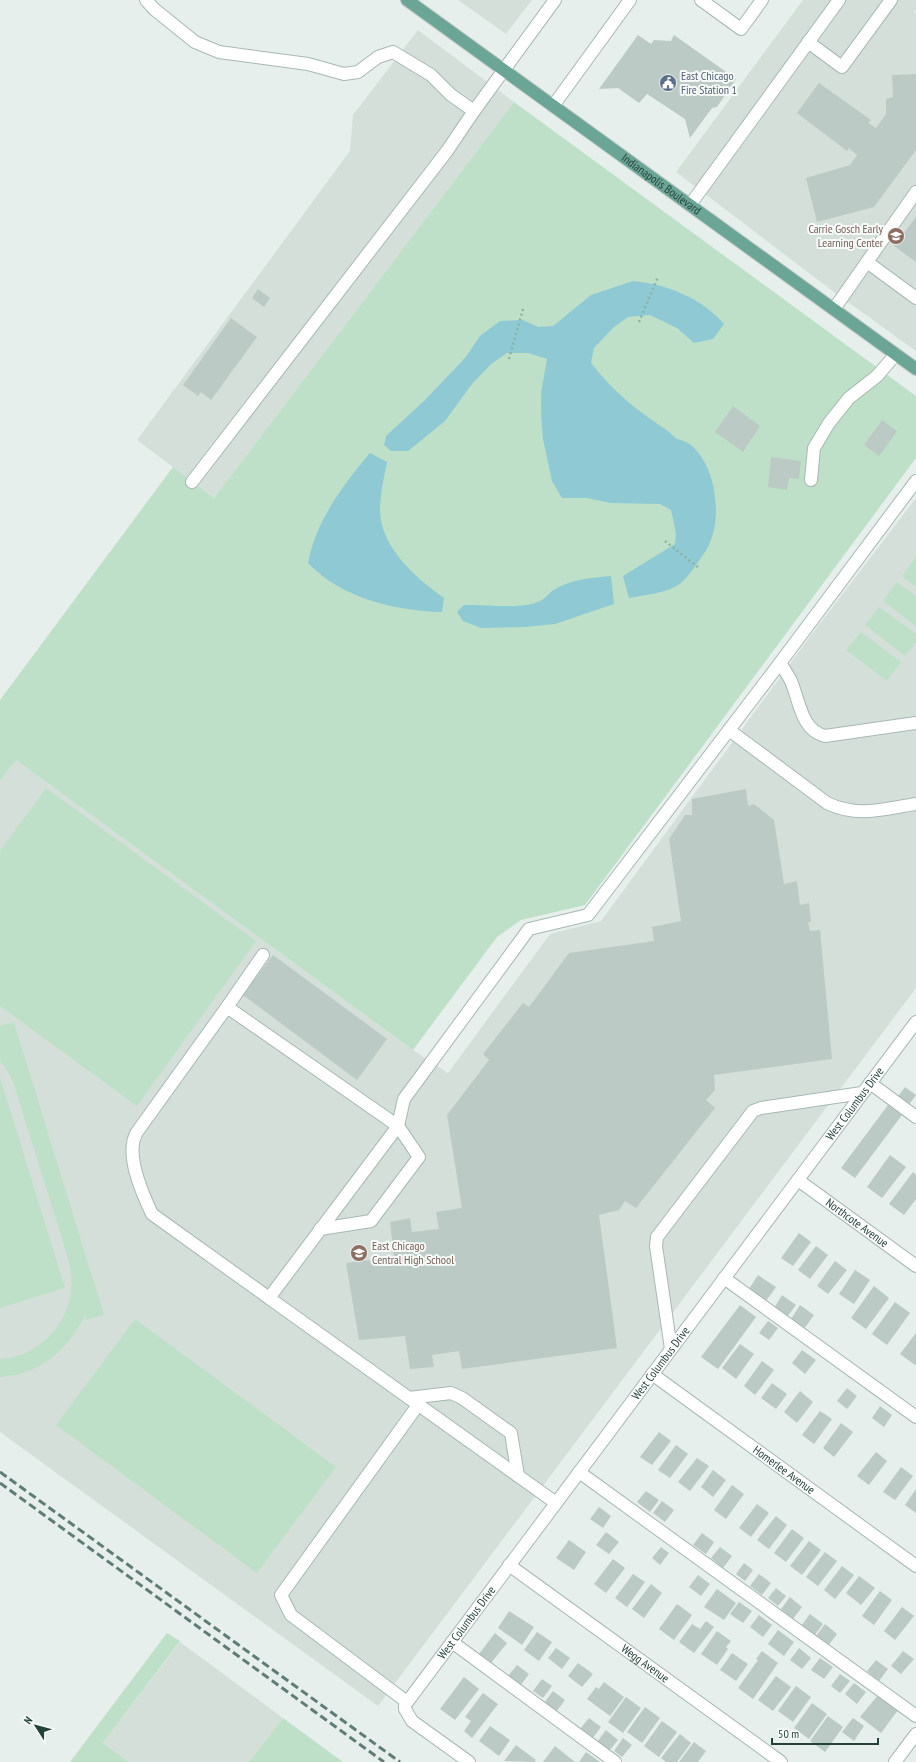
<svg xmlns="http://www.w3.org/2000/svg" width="916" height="1762" viewBox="0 0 916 1762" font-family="'PT Sans Narrow',sans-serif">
	<rect width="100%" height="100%" fill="#e6efeb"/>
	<!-- built -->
	<g fill="#d4dfda">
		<polygon points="458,0 532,0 506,34"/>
		<polygon points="803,0 916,0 916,9 914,12 916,14 916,351 834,292 676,172"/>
		<polygon points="418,30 514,102 214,498 137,440 350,151 353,115"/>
		<polygon points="916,498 916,988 378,1706 0,1432 0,781 16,760 413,1050 448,1073 550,934 601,921 812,634"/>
		<polygon points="180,1642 283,1718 249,1762 129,1762 103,1743"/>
	</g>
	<!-- green -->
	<g fill="#bfe0c8">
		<polygon points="514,102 916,396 916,458 585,905 521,920 497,937 413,1050 16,760 0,781 0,700 173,467 214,498"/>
		<polygon points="916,557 916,587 902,576"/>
		<polygon points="897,582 916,596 916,626 883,601"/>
		<polygon points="879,607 916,634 916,642 905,656 865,625"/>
		<polygon points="861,632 901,662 887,681 846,650"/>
		<polygon points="46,788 256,941 137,1106 0,1006 0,851"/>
		<path d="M 14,1022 L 104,1315 L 86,1320 L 85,1315 C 68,1350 40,1375 0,1377 L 0,1359 C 32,1358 62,1332 69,1301 C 73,1287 71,1274 69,1261 L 15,1088 L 10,1075 L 0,1061 L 0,1026 Z"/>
		<polygon points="0,1077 65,1288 0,1308"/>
		<polygon points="135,1319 336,1467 257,1573 56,1425"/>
		<polygon points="167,1633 180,1641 103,1743 129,1762 70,1762"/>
		<polygon points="283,1718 343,1762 249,1762"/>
	</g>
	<!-- water -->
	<g fill="#8ec9d4">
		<path d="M 633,281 C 666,284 702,298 724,324 L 713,339 L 694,343 L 677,328 L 650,315 L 628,317 L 613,328 L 594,348 L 591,363 C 613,391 636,410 665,429 C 670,432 673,436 677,439 C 681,440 685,441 688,443 C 718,464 724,524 705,552 C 698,562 690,575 681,583 C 669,593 644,595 629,598 L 623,576 L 675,544 L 676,533 L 671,510 L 660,504 L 611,503 L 587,498 L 562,498 L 552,481 L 543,439 L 541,415 L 541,393 L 547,359 L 528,353 L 507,353 L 491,364 L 472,384 L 445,421 L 408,451 L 391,451 L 384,445 L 386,436 L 425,400 L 465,358 L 480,336 L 500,321 L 523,320 L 538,327 L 553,326 L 591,295 Z"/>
		<path d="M 370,453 L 387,462 C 384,477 380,495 380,511 C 381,548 416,578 444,598 L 442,612 C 395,611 341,598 308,563 C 316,521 342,486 370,453 Z"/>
		<path d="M 611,576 L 614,604 L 555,624 L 525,627 L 481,628 L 463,621 L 457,612 L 464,605 C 485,604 523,610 540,601 C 545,599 548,594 552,591 C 570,579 590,578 611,576 Z"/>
	</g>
	<!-- building -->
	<g fill="#bbcac4">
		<polygon points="638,35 651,44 654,40 671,41 674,35 736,79 717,107 712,108 690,138 685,119 647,94 639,103 618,88 599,89"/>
		<polygon points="916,74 916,150 874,207 817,222 806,178 850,165 857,155 849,148 847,151 797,113 819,83 871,120 868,123 876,128 886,114 886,99 893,97 892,75"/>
		<polygon points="916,217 916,262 894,246"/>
		<polygon points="258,289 270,298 264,307 252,298"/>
		<polygon points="231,318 257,337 211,400 201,392 198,396 183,385"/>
		<polygon points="733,406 760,426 743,452 715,432"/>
		<polygon points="882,420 897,431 879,456 864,445"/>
		<polygon points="771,457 801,461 799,479 789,478 787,490 768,487"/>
		<polygon points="746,789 748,806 754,804 774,820 784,884 797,881 800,905 809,903 811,922 808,922 810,931 820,930 832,1059 714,1075 715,1090 706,1100 715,1108 636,1208 625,1201 619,1210 599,1215 617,1348 462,1369 459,1351 432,1355 434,1367 410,1369 405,1336 359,1340 346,1263 394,1257 390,1222 410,1218 412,1232 439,1229 436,1212 462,1208 447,1115 489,1060 483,1054 523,1003 529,1007 569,953 654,941 652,927 681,921 669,839 685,815 692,815 692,799"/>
		<polygon points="273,955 387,1039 357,1080 243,995"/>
		<polygon points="905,1087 916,1095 908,1106 897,1098"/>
		<polygon points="888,1105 902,1115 855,1178 841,1168"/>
		<polygon points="890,1155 906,1167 882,1198 867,1187"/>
		<polygon points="913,1172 916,1175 916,1199 904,1215 889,1204"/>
		<polygon points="799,1233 811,1242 793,1266 781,1258"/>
		<polygon points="816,1246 828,1255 810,1279 798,1270"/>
		<polygon points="835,1261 847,1270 828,1294 817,1286"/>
		<polygon points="855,1270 870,1280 854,1304 839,1294"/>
		<polygon points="758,1275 776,1287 766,1301 749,1289"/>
		<polygon points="874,1286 889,1298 866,1329 851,1318"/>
		<polygon points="782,1295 796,1305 787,1317 774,1308"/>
		<polygon points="895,1302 910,1313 887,1345 872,1334"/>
		<polygon points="740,1305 756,1317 718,1369 701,1357"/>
		<polygon points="800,1305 814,1315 804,1329 791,1319"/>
		<polygon points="768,1321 778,1328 769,1340 759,1333"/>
		<polygon points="916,1333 916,1364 915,1365 900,1354"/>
		<polygon points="740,1344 754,1354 736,1379 722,1368"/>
		<polygon points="802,1350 816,1360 805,1374 792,1363"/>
		<polygon points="762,1361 774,1370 755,1395 744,1386"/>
		<polygon points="772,1383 787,1394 776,1409 761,1398"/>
		<polygon points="847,1388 857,1396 847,1409 837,1401"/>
		<polygon points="800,1391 813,1402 797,1423 784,1412"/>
		<polygon points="880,1406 892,1415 884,1427 872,1418"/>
		<polygon points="820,1411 832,1419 814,1444 802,1435"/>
		<polygon points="841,1423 853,1432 834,1457 823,1448"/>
		<polygon points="659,1432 671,1441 652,1465 640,1457"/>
		<polygon points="676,1445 688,1454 670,1478 658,1470"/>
		<polygon points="876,1452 887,1461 869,1485 857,1476"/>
		<polygon points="697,1458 709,1466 690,1491 678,1482"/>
		<polygon points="901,1467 913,1476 895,1500 883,1492"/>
		<polygon points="713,1470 726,1480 713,1497 701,1487"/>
		<polygon points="732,1485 744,1494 726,1519 714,1510"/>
		<polygon points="916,1489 916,1513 905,1505"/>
		<polygon points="646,1491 659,1500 650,1512 637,1502"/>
		<polygon points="662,1501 674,1510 665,1522 653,1513"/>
		<polygon points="757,1504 769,1513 751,1537 739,1528"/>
		<polygon points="599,1507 611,1516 603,1528 590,1519"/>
		<polygon points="776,1516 787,1525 769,1549 757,1540"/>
		<polygon points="792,1529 804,1538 786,1562 774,1553"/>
		<polygon points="606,1532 619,1542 609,1554 596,1545"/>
		<polygon points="702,1533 714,1542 706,1554 693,1545"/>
		<polygon points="569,1540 586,1552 574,1570 556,1558"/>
		<polygon points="809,1541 821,1550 802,1575 790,1566"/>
		<polygon points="661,1547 669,1553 660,1565 652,1558"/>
		<polygon points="720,1547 732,1556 723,1568 711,1558"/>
		<polygon points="825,1552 837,1561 818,1586 806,1577"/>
		<polygon points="613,1559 625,1568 606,1593 594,1584"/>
		<polygon points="744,1563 753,1570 745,1581 736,1574"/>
		<polygon points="842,1566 854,1575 835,1599 824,1590"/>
		<polygon points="633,1574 645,1582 627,1607 615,1598"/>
		<polygon points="759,1574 771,1583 762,1595 750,1586"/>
		<polygon points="698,1575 710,1584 701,1596 689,1587"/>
		<polygon points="859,1576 875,1588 861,1605 846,1593"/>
		<polygon points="651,1584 662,1593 644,1618 632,1609"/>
		<polygon points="776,1588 786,1596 778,1606 768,1598"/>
		<polygon points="717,1589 736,1603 724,1620 704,1607"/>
		<polygon points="880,1591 892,1600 874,1625 862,1616"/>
		<polygon points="790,1597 802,1607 793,1619 781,1609"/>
		<polygon points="739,1602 752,1611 743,1623 730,1614"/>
		<polygon points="677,1604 692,1615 674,1640 659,1629"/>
		<polygon points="902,1607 914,1616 895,1640 884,1631"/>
		<polygon points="509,1611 534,1627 522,1645 498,1628"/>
		<polygon points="810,1614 823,1624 814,1636 801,1626"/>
		<polygon points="759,1615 772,1625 763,1637 750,1627"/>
		<polygon points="706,1621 714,1627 694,1653 679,1642 692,1624 700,1629"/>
		<polygon points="825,1624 837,1634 828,1646 816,1636"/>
		<polygon points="778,1630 794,1642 784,1656 768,1644"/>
		<polygon points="717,1631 731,1641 726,1647 728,1649 717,1665 701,1654"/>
		<polygon points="537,1632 552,1642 539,1661 524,1650"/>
		<polygon points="495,1633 507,1643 491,1663 479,1654"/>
		<polygon points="556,1648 570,1658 562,1669 548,1658"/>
		<polygon points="799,1648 811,1658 802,1669 790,1660"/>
		<polygon points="762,1651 778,1663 753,1699 738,1688 758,1660 756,1659"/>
		<polygon points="903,1651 914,1659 901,1674 891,1666"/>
		<polygon points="732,1653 748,1664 736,1681 720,1670"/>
		<polygon points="820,1658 833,1667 824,1679 811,1670"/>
		<polygon points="876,1660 888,1669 879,1681 867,1671"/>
		<polygon points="578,1663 593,1674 582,1687 568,1676"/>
		<polygon points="517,1665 529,1674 520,1686 508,1676"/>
		<polygon points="840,1674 850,1681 840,1693 831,1686"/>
		<polygon points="776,1676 791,1687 773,1711 758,1700"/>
		<polygon points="464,1677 479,1689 455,1720 440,1709"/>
		<polygon points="542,1679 552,1686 543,1698 533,1691"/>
		<polygon points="604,1682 624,1697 610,1716 587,1699 596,1687 599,1689"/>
		<polygon points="854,1683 866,1692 857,1704 845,1694"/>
		<polygon points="796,1686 811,1697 793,1722 778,1711"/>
		<polygon points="553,1691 565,1700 556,1712 544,1703"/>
		<polygon points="483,1693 498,1704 472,1738 464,1731 471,1721 465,1717"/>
		<polygon points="878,1695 898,1710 881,1733 860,1717"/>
		<polygon points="626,1697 641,1708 623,1733 608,1722"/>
		<polygon points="812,1703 827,1714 809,1739 794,1728"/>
		<polygon points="645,1707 660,1718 642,1743 627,1732"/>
		<polygon points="828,1716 843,1727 825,1752 810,1741"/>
		<polygon points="589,1718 601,1727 592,1739 580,1729"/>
		<polygon points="853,1718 864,1726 854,1741 842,1732"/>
		<polygon points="662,1721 677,1732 659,1757 644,1746"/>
		<polygon points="490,1726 510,1740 499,1756 479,1741"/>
		<polygon points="606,1730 618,1740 609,1751 597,1742"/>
		<polygon points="680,1734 691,1743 677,1762 666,1762 661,1758"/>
		<polygon points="623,1738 632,1745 622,1757 614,1751"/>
		<polygon points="694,1742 706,1751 698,1762 679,1762"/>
		<polygon points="516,1745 536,1760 534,1762 504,1761"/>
		<polygon points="555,1746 575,1762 543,1762"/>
		<polygon points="586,1752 600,1762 579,1762"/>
	</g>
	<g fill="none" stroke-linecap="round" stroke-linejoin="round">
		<!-- minor casing -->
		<g stroke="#a8b8b2" stroke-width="14">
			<g id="minor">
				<polyline points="146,0 154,9 195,42 219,52 308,64 344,74 358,72 378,57 393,52 431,75 451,95 474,111 555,0"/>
				<polyline points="701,0 741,29 762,0"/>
				<polyline points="808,42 842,67 891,0"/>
				<polyline points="553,106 630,0"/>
				<polyline points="690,205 839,0"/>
				<polyline points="867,262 916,298"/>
				<polyline points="834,309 916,192"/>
				<polyline points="811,480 814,448 829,423 849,398 877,376 896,354"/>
				<polyline points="192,482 447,151 474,111"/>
				<path d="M 780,663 C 784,669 788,675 791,681 C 800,702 801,730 825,736 L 916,723"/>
				<path d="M 729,730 L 827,803 C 858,818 883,809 916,804"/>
				<polyline points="227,1007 263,955"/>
				<polyline points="870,1083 916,1117"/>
				<path id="s1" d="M 798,1180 L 916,1266"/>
				<polyline points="724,1278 916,1417"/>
				<path d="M 269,1298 L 152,1214 C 142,1193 124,1153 137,1132 L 227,1007 L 398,1126 L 419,1157 L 371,1221 L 320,1229"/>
				<polyline points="671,1349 656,1246 657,1237 753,1111 761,1108 862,1093"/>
				<path id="s2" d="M 652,1374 L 916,1566"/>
				<polyline points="409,1398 451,1393 462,1398 511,1433 518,1476"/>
				<polyline points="579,1472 916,1716"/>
				<polyline points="556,1503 269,1298 398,1126 404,1099 529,929 588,915 780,663 916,481"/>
				<path id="s3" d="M 509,1565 L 781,1762"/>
				<polyline points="452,1642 615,1762"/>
				<polyline points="407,1702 291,1615 281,1595 418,1405"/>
				<path id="s4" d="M 469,1762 L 412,1721 L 405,1709 L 405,1705 L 916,1022"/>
				<polyline points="895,1762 916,1734"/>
			</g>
		</g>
		<!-- major casing -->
		<g stroke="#c2cac8" stroke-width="14">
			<g id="major">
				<path id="s5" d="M 407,0 L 916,369"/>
			</g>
		</g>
		<!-- path -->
		<g stroke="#86b3a5" stroke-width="2.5" stroke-dasharray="2 3" stroke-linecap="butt">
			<polyline points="639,322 658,277"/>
			<polyline points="509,359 523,309"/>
			<polyline points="665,541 699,568"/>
		</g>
		<!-- minor -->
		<use href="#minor" stroke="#fff" stroke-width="12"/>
		<!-- major -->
		<use href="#major" stroke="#6aa596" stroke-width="12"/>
		<!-- rail -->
		<g stroke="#5f7d75" stroke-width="3" stroke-dasharray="8 4" stroke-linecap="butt">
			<polyline points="0,1472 400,1762"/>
			<polyline points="0,1483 384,1762"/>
		</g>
	</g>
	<!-- icons -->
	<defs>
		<g id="civic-disc" transform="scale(0.9)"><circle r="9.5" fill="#5c6f8a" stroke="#f7fbf9"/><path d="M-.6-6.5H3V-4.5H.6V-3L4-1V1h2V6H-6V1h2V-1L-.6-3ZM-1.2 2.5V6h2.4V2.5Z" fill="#fff"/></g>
		<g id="school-disc" transform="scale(0.9)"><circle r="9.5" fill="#8d6e63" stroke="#f7fbf9"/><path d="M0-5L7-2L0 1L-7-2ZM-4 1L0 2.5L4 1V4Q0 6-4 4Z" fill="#fff"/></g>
	</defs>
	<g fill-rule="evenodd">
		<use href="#civic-disc" x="668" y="83"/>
		<use href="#school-disc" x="896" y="236"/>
		<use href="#school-disc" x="359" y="1253"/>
	</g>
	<g text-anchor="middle" stroke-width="4" stroke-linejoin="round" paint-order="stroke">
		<!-- service labels -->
		<g font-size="12" fill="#4e5e75" stroke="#f7fbf9" text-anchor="start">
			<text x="681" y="80">East Chicago<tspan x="681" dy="14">Fire Station 1</tspan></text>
		</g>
		<!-- street labels -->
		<g font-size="12" fill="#24423a" stroke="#f7fbf9">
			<text dy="4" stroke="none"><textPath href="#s5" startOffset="314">Indianapolis Boulevard</textPath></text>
			<text dy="4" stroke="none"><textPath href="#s4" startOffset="839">West Columbus Drive</textPath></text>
			<text dy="4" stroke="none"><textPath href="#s1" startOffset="73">Northcote Avenue</textPath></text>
			<text dy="4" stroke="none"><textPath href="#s4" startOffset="515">West Columbus Drive</textPath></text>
			<text dy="4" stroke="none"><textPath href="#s2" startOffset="163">Homerlee Avenue</textPath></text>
			<text dy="4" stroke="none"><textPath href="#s4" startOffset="191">West Columbus Drive</textPath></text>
			<text dy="4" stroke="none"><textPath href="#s3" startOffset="168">Wegg Avenue</textPath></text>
		</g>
		<!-- education labels -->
		<g font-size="12" fill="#785e54" stroke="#f7fbf9" text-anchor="end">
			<text x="883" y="233">Carrie Gosch Early<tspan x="883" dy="14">Learning Center</tspan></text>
			<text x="372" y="1250" text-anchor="start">East Chicago<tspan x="372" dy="14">Central High School</tspan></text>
		</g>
	</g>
	<!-- north arrow -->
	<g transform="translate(36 1726) rotate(306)" stroke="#f7fbf9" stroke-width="3" paint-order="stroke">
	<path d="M0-3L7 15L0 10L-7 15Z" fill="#24423a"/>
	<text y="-6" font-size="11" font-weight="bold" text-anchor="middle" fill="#24423a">N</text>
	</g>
	<!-- scale -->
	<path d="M772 1738v6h106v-6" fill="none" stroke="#24423a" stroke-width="2"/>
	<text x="778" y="1738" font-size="12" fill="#24423a" stroke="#f7fbf9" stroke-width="3" paint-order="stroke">50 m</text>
</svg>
